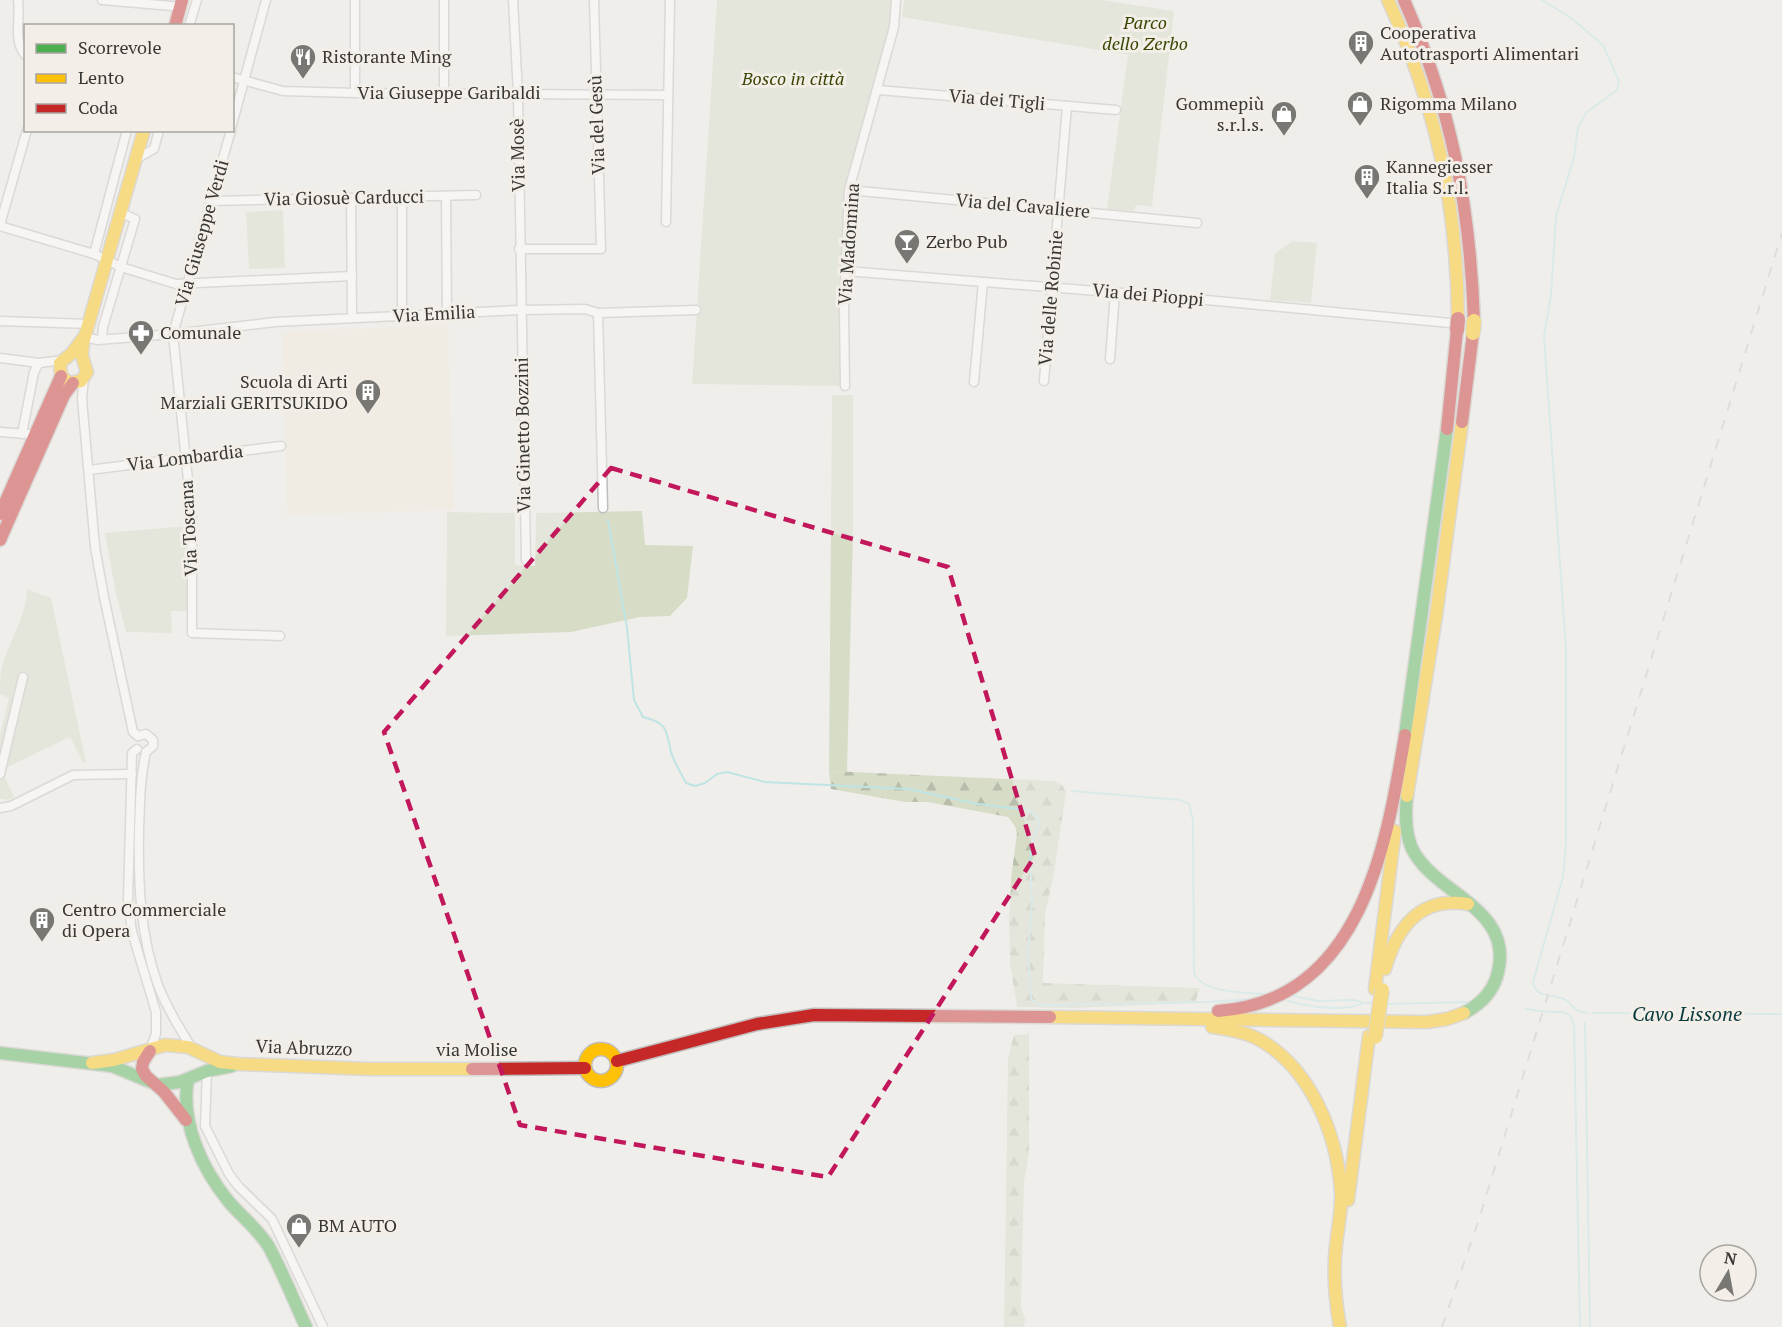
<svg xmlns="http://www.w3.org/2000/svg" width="1782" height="1327" viewBox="0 0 1782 1327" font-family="'PT Serif',serif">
	<defs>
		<pattern id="forest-firs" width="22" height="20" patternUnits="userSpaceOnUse" patternTransform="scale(1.5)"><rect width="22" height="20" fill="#d7dcc7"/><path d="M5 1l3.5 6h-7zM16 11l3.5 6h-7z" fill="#b9bdac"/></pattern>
	</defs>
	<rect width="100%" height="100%" fill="#f0eeeb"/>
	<!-- education -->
	<polygon fill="#efe9dc" points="448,325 454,510 287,515 282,331"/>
	<!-- green -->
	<g fill="#d7dcc7">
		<polygon points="717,0 892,0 890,25 845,185 840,386 692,384"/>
		<polygon points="904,0 1101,0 1174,11 1152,207 1136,205 1134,211 1107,209 1128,55 902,17"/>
		<polygon points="283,210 285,268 249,269 246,212"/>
		<polygon points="1293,241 1317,243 1311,303 1270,300 1275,253"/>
		<polygon points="832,395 853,395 853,531 847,772 829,771"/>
		<polygon points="642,511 645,545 693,546 687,598 670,616 640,617 571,632 446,636 447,512 515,513 515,565 535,566 536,513"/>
		<polygon points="187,526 187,611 171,611 172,633 126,632 116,594 105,533"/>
		<path d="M 27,589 L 51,598 L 86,762 L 83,763 L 70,737 L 8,767 L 5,778 L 14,797 L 8,800 L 0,799 L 0,735 L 9,698 L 0,694 C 0,687 0,678 1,670 C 8,642 26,619 27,589 Z"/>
	</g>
	<!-- forest -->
	<g fill="url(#forest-firs)">
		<polygon points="829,771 1054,781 1062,785 1066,792 1054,873 1045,915 1043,983 1200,988 1195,1003 1072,1008 1017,1007 1010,963 1009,920 1011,879 1017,833 1015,826 1008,817 928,802 905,802 831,789"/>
		<polygon points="1029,1034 1029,1154 1024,1182 1021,1307 1025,1318 1024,1327 1004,1327 1008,1058 1014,1035"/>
	</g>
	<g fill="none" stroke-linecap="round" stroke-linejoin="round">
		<!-- stream -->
		<g stroke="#bfe4e4" stroke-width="2">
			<path d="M 1542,0 L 1571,18 L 1603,45 L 1619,81 L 1617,90 L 1586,113 L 1578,128 L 1574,157 L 1556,216 L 1551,295 L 1544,336 L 1566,649 L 1566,842 L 1563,877 L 1533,982 C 1536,1000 1554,993 1566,1000 C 1576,1007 1572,1011 1587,1013"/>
			<path d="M 608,520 L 627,628 L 634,700 L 643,717 C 668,723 666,730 671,752 C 674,762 681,773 686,783 L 695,786 L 705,783 L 717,774 L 727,772 L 765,782 L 908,789 L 978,804 L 1027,810 L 1035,814 L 1039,823 L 1032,844 L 1030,861 L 1032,902 L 1028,954 L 1031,999 L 1039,1005 L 1059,1005 L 1205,1002 L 1252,999"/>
			<path d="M 1072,791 L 1180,800 L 1189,804 L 1193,820 L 1194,973 C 1202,993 1246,993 1265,994"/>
			<polyline points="1293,996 1318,1001 1353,1000 1362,1002"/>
			<path d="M 1288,1001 C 1307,1006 1330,1010 1350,1007 C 1359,1006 1363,1001 1373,1003"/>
			<polyline points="1385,1004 1469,1002"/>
			<path d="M 1526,1009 C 1535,1010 1543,1012 1552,1012 C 1563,1012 1571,1010 1574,1025 L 1580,1327"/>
			<polyline points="1592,1013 1782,1014"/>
			<polyline points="1585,1023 1590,1327"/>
		</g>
		<!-- street casing -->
		<g stroke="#c0bebc" stroke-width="11">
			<g id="street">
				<path d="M 18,0 C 21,19 12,40 26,56"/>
				<polyline points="102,0 172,6"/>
				<polyline points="355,0 355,93"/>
				<polyline points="513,0 518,94 526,560"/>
				<polyline points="189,26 197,0"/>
				<polyline points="232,77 283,91 355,93 668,95"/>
				<polyline points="878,90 1116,110"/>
				<polyline points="444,94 444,0"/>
				<polyline points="232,125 266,0"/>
				<polyline points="231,130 173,334 192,519 192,633 280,636"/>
				<polyline points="136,159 154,149 159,130"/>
				<polyline points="849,190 1197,223"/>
				<polyline points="446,196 447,314"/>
				<polyline points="351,198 352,318"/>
				<polyline points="212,201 476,195"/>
				<polyline points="666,222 670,0"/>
				<polyline points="0,225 27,130"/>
				<polyline points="0,226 94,254 121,267 176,284 352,276"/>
				<polyline points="519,249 601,249 594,0"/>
				<polyline points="94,254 127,130"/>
				<polyline points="846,271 1185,298 1450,323"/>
				<polyline points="598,313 603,508"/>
				<polyline points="402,316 402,197"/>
				<polyline points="0,321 89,324"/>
				<polyline points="84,337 98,340 173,334 275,322 520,310 585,309 598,313 696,310"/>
				<polyline points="102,339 103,327 135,219 121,213"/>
				<polyline points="0,358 39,363 63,360"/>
				<polyline points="1110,359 1115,292"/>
				<polyline points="84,378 82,399 95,547 104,597 133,732 138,736"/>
				<polyline points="1044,381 1067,106"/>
				<polyline points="974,382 983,282"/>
				<polyline points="845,386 844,310 849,190 894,27 896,0"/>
				<polyline points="0,432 28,434"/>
				<polyline points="22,434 34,372 39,363"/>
				<polyline points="89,470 281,446"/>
				<polyline points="138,736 146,734 153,740 153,746 146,752"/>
				<polyline points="137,749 132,753 128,901 132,932 156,1012 156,1034 150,1050"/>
				<path d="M 146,752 C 140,778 140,804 139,830 C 138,882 140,935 158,985 C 167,1008 180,1029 193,1050"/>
				<polyline points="0,774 23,677"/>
				<polyline points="0,808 11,806 73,775 132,774"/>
				<polyline points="207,1071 205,1126 229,1174 238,1186 272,1219 323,1327"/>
			</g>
		</g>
		<!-- fast casing -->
		<g stroke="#c0bebc" stroke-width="15">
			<g id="fast">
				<polyline points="1405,735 1447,429"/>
				<path d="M 1407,796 C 1405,815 1405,838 1415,854 C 1441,896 1513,910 1498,972 C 1494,991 1481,1004 1464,1013"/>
				<polyline points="0,1053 112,1066 158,1085 180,1082 207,1071 232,1066"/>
				<path d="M 188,1079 C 180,1122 202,1169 229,1202 C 242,1217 258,1229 269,1247 C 283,1273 294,1301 306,1327"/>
			</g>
		</g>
		<!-- slow casing -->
		<g stroke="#c0bebc" stroke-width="15">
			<g id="slow">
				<path d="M 1388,0 C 1436,107 1457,202 1458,319"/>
				<polyline points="84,337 72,353 60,363 61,376 69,383 81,381 87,372 82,356 83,343 144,130"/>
				<polyline points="1407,796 1436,616 1462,422"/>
				<path d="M 1385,969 C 1397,927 1420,896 1468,904"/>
				<polyline points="1375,989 1395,831"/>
				<polyline points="1050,1017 1427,1022 1447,1019 1464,1013"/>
				<path d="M 1212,1027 C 1228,1029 1246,1032 1260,1040 C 1311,1069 1337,1134 1341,1191 C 1342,1209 1338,1227 1336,1245 C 1333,1273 1335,1300 1340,1327"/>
				<circle cx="601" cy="1065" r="16"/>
				<polyline points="92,1063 114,1060 165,1045 188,1047 220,1062 239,1064 369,1069 472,1069"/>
				<polyline points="1348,1200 1369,1036"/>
			</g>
		</g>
		<!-- jam casing -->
		<g stroke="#c0bebc" stroke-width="15">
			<g id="jam">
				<path d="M 1404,0 C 1451,107 1470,204 1474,321"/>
				<polyline points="175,26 182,0"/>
				<polyline points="1462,422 1473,333"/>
				<polyline points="1447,429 1457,330"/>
				<polyline points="0,514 61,376"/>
				<polyline points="0,540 64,395 73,383"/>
				<path d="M 1218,1011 C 1360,1001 1386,849 1405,735"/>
				<polyline points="150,1051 143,1062 142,1069 146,1076 164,1092 186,1120"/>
				<polyline points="617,1061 757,1024 814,1015 1050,1017"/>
				<polyline points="472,1069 585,1068"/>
			</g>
		</g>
		<!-- street -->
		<use href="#street" stroke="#fdfcfc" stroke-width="8"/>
		<!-- fast -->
		<use href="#fast" stroke="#4caf50" stroke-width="12"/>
		<!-- slow -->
		<use href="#slow" stroke="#ffc107" stroke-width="12"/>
		<!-- jam -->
		<use href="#jam" stroke="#c62828" stroke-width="12"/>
		<!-- rail -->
		<polyline stroke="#c8c8c6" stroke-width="2" stroke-dasharray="10 10" stroke-linecap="butt" points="1442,1327 1480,1216 1782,233"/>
		<!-- slow-bridge casing -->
		<g stroke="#c0bebc" stroke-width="16" stroke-linecap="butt">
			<g id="slow-bridge">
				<polyline points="1473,333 1474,321"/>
				<polyline points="1375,1037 1382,990"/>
			</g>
		</g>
		<!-- jam-bridge casing -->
		<g stroke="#c0bebc" stroke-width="16" stroke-linecap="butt">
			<polyline id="jam-bridge" points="1457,330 1458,319"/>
		</g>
		<!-- slow-bridge -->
		<use href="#slow-bridge" stroke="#ffc107" stroke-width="14"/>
		<!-- jam-bridge -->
		<use href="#jam-bridge" stroke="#c62828" stroke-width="14"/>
	</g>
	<!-- marked area -->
	<path d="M0 0H1782V1327H0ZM 611,468 L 948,567 L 1035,856 L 828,1177 L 520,1125 L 384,732 Z" fill="#f0eeeb" fill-opacity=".55" fill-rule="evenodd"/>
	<path fill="none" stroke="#c2185b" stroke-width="4.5" stroke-dasharray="12 8" stroke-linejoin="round" d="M 611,468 L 948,567 L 1035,856 L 828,1177 L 520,1125 L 384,732 Z"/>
	<!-- icons -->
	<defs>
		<g id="building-pin" transform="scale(1.35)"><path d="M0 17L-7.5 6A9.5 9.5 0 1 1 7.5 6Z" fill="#787774" stroke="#f3efe8"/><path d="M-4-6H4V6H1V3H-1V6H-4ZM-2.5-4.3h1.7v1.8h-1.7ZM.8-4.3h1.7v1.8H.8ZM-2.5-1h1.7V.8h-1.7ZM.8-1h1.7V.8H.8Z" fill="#fff"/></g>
		<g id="restaurant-pin" transform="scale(1.35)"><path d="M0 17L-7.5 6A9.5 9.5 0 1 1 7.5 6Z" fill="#787774" stroke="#f3efe8"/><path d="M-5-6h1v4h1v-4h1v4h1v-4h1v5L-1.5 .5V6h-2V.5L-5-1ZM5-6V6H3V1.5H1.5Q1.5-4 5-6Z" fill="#fff"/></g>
		<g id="shop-pin" transform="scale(1.35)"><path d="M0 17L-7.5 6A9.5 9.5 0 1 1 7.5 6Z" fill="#787774" stroke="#f3efe8"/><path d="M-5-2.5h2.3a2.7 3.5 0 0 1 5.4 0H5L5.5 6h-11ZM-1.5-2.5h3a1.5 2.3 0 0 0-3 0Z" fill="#fff"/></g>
		<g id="bar-pin" transform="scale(1.35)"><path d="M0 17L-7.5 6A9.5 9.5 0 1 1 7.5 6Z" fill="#787774" stroke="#f3efe8"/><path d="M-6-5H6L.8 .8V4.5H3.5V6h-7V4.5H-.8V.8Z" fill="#fff"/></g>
		<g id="pharmacy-pin" transform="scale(1.35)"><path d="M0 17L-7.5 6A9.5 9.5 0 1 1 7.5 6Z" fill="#787774" stroke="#f3efe8"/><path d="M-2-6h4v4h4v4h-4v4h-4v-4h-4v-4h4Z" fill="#fff"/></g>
	</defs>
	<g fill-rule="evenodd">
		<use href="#building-pin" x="1361" y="43"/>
		<use href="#restaurant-pin" x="303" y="57"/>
		<use href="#shop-pin" x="1360" y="104"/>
		<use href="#shop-pin" x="1284" y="114"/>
		<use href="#building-pin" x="1367" y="177"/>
		<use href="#bar-pin" x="907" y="242"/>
		<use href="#pharmacy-pin" x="141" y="333"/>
		<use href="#building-pin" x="368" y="392"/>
		<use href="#building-pin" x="42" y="920"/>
		<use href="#shop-pin" x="299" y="1226"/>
	</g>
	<g text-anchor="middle" stroke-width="6" stroke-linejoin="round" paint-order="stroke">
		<!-- park labels -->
		<g font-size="18" font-style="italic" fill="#3a4503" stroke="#f3efe8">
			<text x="1145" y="29">Parco<tspan x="1145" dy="21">dello Zerbo</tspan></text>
			<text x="793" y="85">Bosco in città</text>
		</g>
		<!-- poi labels -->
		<g font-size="18" fill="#383734" stroke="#f3efe8" text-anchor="start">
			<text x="1380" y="39">Cooperativa<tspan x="1380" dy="21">Autotrasporti Alimentari</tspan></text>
			<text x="322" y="63">Ristorante Ming</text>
			<text x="1264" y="110" text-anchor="end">Gommepiù<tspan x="1264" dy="21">s.r.l.s.</tspan></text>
			<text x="1380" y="110">Rigomma Milano</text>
			<text x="1386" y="173">Kannegiesser<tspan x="1386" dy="21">Italia S.r.l.</tspan></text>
			<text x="926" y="248">Zerbo Pub</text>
			<text x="160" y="339">Comunale</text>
			<text x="348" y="388" text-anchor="end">Scuola di Arti<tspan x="348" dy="21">Marziali GERITSUKIDO</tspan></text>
			<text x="62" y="916">Centro Commerciale<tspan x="62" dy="21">di Opera</tspan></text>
			<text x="318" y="1232">BM AUTO</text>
		</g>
		<!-- street labels -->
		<g font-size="18" fill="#383734" stroke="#f3efe8">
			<text x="449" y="99">Via Giuseppe Garibaldi</text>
			<text transform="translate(997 100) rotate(5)" y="6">Via dei Tigli</text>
			<text transform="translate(597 125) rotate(-92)" y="6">Via del Gesù</text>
			<text transform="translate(518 155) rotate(-91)" y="6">Via Mosè</text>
			<text transform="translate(344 198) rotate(-1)" y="6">Via Giosuè Carducci</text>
			<text transform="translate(1023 206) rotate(5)" y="6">Via del Cavaliere</text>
			<text transform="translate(202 233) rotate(-74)" y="6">Via Giuseppe Verdi</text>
			<text transform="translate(849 244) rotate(-86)" y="6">Via Madonnina</text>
			<text transform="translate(1148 295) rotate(5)" y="6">Via dei Pioppi</text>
			<text transform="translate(1051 298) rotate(-85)" y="6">Via delle Robinie</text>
			<text transform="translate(434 314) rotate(-3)" y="6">Via Emilia</text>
			<text transform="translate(523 435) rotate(-91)" y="6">Via Ginetto Bozzini</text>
			<text transform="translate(185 458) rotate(-7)" y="6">Via Lombardia</text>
			<text transform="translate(189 528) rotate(-93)" y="6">Via Toscana</text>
			<text transform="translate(304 1048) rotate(2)" y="6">Via Abruzzo</text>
			<text x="477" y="1056">via Molise</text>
		</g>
		<!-- water labels -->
		<g font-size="20" font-style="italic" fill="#073a3c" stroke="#f3efe8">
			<text x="1687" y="1021">Cavo Lissone</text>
		</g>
	</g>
	<!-- legend -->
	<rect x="24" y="24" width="210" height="108" fill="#f3efe8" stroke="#a8a5a0" stroke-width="1.5"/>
	<rect x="36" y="44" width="30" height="9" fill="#4caf50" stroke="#a8a5a0" stroke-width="1.5"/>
	<text x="78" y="54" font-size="18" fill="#383734">Scorrevole</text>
	<rect x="36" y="74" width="30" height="9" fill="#ffc107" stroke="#a8a5a0" stroke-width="1.5"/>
	<text x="78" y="84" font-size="18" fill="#383734">Lento</text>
	<rect x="36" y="104" width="30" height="9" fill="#c62828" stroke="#a8a5a0" stroke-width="1.5"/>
	<text x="78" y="114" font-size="18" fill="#383734">Coda</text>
	<!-- north arrow -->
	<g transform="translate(1728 1273) rotate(10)"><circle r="28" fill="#f3efe8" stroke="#a8a5a0" stroke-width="1.5"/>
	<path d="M0-4.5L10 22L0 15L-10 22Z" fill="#787774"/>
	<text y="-9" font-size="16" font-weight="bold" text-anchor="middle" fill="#383734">N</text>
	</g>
</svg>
